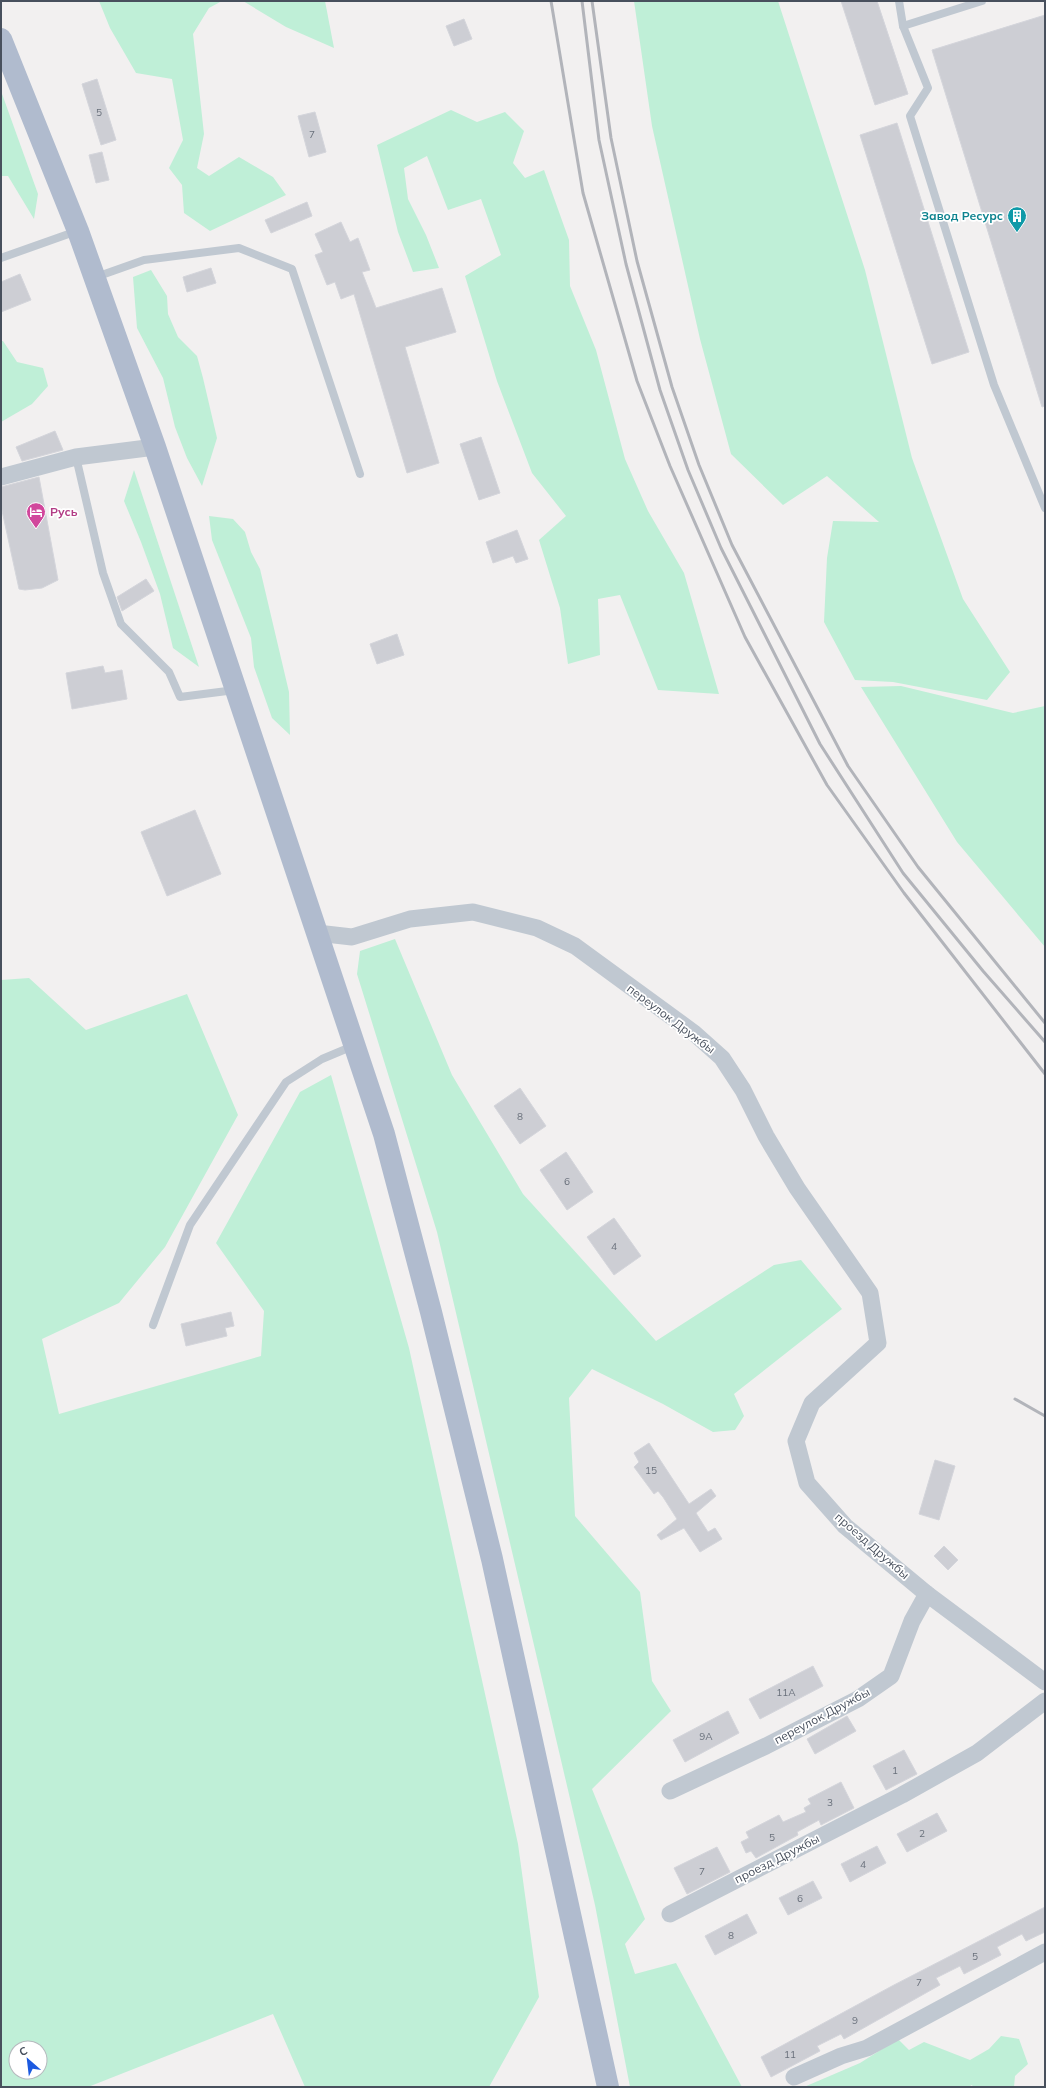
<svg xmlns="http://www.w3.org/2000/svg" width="1046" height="2088" viewBox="0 0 1046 2088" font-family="Mulish,sans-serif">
	<rect width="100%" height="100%" fill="#f2f0f0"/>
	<!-- green -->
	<g fill="#bfefd7" fill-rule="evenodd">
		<polygon points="99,1 222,1 209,8 193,34 204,134 197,168 209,176 239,157 273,177 286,195 210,231 184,213 182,185 169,168 183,140 172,79 136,73 110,28"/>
		<polygon points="243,1 325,1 334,48 286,27"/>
		<polygon points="634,1 778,1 865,270 912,458 963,599 1010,672 987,700 893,682 855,680 824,622 827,558 833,521 879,522 827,476 783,505 731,454 700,339 652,126"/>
		<polygon points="1,91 38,194 34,219 8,176 1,176"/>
		<polygon points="451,110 477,122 505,112 524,131 513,163 525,178 544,170 569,240 570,286 596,350 625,459 648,511 684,573 719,694 658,690 620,595 598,599 600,655 568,664 560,608 539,540 566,516 532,473 497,381 465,276 501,255 481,199 448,210 427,156 404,168 408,199 426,235 439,268 413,272 398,232 377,145"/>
		<polygon points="151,270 167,296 168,314 178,337 197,356 203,378 217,438 202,486 187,458 175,427 163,378 137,328 133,277"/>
		<polygon points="1,341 3,341 17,362 43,368 48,386 32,404 1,422"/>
		<polygon points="134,470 199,667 173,648 160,594 141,542 124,501"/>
		<polygon points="209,516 233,519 245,532 251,552 260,569 289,692 290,735 272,718 254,667 251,638 212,540"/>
		<polygon points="901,686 1013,713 1045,706 1045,947 957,842 861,687"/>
		<polygon points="395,939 452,1075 523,1194 656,1341 774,1265 801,1260 842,1309 734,1394 744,1416 735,1430 713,1432 663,1404 592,1369 569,1398 575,1516 640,1592 652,1681 671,1711 592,1789 645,1919 625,1944 635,1974 676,1963 742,2087 630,2087 595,1905 437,1232 357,974 360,951"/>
		<path d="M 29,978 L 86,1030 L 187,994 L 238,1115 L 165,1247 L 119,1303 L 42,1339 L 59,1414 L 261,1356 L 264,1311 L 216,1243 L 300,1092 L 331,1075 L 409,1348 L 518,1844 L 539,1997 L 489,2087 L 305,2087 L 273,2014 L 88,2087 L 1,2087 L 1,980 ZM 16,2048 L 40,2048 L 40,2072 L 16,2072 Z"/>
		<polygon points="1001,2036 1019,2039 1028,2064 1015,2076 1014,2087 973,2087 972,2085 968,2087 804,2087 860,2063 898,2039 909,2050 924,2042 970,2060 989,2049"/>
	</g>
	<!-- building -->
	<g fill="#cdced4" stroke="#d4d5db">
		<polygon points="841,1 877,1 908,94 875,105"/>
		<polygon points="1045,15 1045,406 1042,407 932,50"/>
		<polygon points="464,19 472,39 454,46 446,26"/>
		<polygon points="97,79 116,140 101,145 82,84"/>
		<polygon points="315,112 326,152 309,157 298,116"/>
		<polygon points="897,123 969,352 932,364 860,135"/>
		<polygon points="102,152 109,180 96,183 89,155"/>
		<polygon points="307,202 312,216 271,233 265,220"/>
		<polygon points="341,222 350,242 358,238 370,270 362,272 376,308 442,288 456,332 405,347 439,463 407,473 354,294 341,299 335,282 327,285 315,255 323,252 315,234"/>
		<polygon points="211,268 216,283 187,292 183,277"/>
		<polygon points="20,274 31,300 1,312 1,282"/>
		<polygon points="55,431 63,450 22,461 16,447"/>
		<polygon points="481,437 500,493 479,500 460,444"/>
		<polygon points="39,477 58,580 42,588 25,590 19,589 1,506 1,487"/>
		<polygon points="517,530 528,559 516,563 513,556 493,563 486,542"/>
		<polygon points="146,579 154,591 122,611 117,597"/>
		<polygon points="397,634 404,655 377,664 370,644"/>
		<polygon points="103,666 105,673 122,670 127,699 72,709 66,673"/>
		<polygon points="195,810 221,874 167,896 141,832"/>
		<polygon points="520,1088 546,1126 520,1144 494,1106"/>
		<polygon points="566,1152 593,1192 567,1210 540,1170"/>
		<polygon points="614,1218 641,1256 614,1275 587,1237"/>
		<polygon points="231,1312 234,1326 225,1328 227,1336 186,1346 181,1324"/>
		<polygon points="649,1443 689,1504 711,1489 716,1496 696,1513 708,1532 715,1528 722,1539 700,1552 684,1528 661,1540 657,1535 677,1519 663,1497 658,1491 654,1494 634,1467 639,1462 634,1453"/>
		<polygon points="935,1460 955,1466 939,1520 919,1514"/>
		<polygon points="944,1546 958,1560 948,1570 934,1556"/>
		<polygon points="813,1666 823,1686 760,1719 749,1699"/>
		<polygon points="728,1711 739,1733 685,1762 673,1740"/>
		<polygon points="847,1716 856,1731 815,1754 807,1739"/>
		<polygon points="904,1750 917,1774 886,1790 873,1766"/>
		<polygon points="841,1782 854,1808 821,1825 819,1820 797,1832 798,1835 756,1858 751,1851 746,1853 741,1842 749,1838 746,1832 779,1815 783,1822 806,1812 804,1808 811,1804 808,1799"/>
		<polygon points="937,1813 947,1831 907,1852 897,1834"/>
		<polygon points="877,1846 886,1863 850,1882 841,1864"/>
		<polygon points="717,1847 730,1872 687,1894 674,1868"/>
		<polygon points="813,1881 822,1898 788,1915 779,1898"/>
		<polygon points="1045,1907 1045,1932 1026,1941 1022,1934 997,1947 1001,1955 964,1974 960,1966 936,1978 940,1985 844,2039 841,2034 817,2046 820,2051 771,2077 761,2057 892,1986"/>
		<polygon points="747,1914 757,1933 715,1955 705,1936"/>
	</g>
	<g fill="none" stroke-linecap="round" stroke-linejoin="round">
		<!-- service -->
		<g stroke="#c0c8d1" stroke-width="8">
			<polyline points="899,1 903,26"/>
			<polyline points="982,1 903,26 928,88 910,116 994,385 1045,508"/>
			<polyline points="1,258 77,231"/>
			<polyline points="96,277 144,260 239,248 292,269 360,474"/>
			<polyline points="76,457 103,573 121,624 169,672 180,697 235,690"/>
			<polyline points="153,1325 190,1225 286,1082 322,1059 353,1046"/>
		</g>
		<!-- minor -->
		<g stroke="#c0c8d1" stroke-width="17">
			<polyline points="1,477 76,457 155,447"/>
			<polyline points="317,933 352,937 410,919 473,912 537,928 575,946 694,1033 722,1058 743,1090 766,1136 797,1188 870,1293 878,1343 812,1403 796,1441 807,1483 845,1526 927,1594 1045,1682"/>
			<polyline points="670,1791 766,1746 858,1699 891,1676 912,1621 927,1594"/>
			<polyline points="670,1914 902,1795 977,1753 1045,1701"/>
			<polyline points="794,2077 841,2056 867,2048 1045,1952"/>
		</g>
		<!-- primary -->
		<polyline stroke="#b0bbce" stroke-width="22" points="1,39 78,231 155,447 384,1134 431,1312 492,1559 608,2087"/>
		<!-- rail -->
		<g stroke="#b2b4ba" stroke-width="3">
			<polyline points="551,1 583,193 637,381 670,466 745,637 827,785 904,893 1045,1074"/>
			<polyline points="582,1 599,140 626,264 660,390 688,470 721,548 820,744 903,873 983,971 1045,1042"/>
			<polyline points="592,1 611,138 637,261 672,387 699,465 732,545 848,766 918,867 1045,1023"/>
			<polyline points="1015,1399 1045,1416"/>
		</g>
	</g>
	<!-- icons -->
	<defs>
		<g id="building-pin" transform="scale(1)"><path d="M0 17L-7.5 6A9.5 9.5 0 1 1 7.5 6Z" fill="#0f9aa8" stroke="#fff"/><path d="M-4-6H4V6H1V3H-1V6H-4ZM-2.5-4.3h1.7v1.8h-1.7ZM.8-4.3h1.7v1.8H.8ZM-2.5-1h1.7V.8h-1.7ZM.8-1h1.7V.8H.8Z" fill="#fff"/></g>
		<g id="hotel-pin" transform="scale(1)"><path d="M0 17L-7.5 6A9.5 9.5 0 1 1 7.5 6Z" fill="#d1479c" stroke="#fff"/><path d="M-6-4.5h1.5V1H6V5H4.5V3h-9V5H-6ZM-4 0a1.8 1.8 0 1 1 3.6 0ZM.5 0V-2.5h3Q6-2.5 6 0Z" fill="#fff"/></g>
	</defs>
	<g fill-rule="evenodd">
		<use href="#building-pin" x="1017" y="216"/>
		<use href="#hotel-pin" x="36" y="512"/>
	</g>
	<g text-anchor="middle" stroke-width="3.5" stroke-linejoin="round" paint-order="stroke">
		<!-- number labels -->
		<g font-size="10" fill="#69707b">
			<text x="99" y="116">5</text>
			<text x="312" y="138">7</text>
			<text x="520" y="1120">8</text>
			<text x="567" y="1185">6</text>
			<text x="614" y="1250">4</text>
			<text x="651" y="1474">15</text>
			<text x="786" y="1696">11А</text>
			<text x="706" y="1740">9А</text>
			<text x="895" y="1774">1</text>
			<text x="830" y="1806">3</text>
			<text x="922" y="1837">2</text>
			<text x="772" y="1841">5</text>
			<text x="863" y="1868">4</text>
			<text x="702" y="1875">7</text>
			<text x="800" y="1902">6</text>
			<text x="731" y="1939">8</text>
			<text x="975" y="1960">5</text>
			<text x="919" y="1986">7</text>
			<text x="855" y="2024">9</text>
			<text x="790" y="2058">11</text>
		</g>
		<!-- culture labels -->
		<g font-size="12" font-weight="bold" fill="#0d838f" stroke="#fff" text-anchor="end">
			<text x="1003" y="220">Завод Ресурс</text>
		</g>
		<!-- hotel labels -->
		<g font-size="12" font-weight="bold" fill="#b23c85" stroke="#fff" text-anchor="start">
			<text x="50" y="516">Русь</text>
		</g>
		<!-- street labels -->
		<g font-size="12" fill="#48505d" stroke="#fff">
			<text transform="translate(671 1019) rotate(37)" y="4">переулок Дружбы</text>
			<text transform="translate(872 1546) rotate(41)" y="4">проезд Дружбы</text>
			<text transform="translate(822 1716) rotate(-28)" y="4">переулок Дружбы</text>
			<text transform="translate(777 1859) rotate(-27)" y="4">проезд Дружбы</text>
		</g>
	</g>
	<!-- border -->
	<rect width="1046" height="2088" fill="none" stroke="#48505d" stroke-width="4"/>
	<!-- north arrow -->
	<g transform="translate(28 2060) rotate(332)"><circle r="19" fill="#ffffff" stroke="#b6b9be"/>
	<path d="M0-3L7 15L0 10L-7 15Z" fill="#1c5ae0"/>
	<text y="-6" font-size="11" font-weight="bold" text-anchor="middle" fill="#48505d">С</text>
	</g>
</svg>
